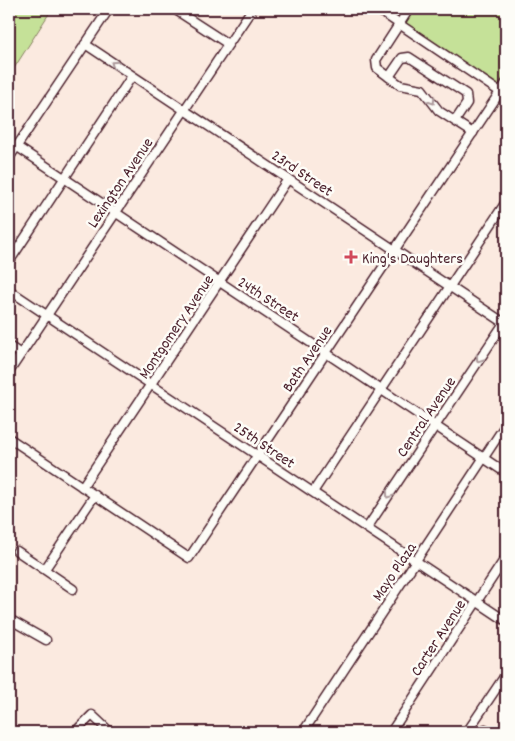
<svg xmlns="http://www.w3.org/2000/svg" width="515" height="741" viewBox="0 0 515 741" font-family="Dekko,sans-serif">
	<rect width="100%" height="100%" fill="#fbeae0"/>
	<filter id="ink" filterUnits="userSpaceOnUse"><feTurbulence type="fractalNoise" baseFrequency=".02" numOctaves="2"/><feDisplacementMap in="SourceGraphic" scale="10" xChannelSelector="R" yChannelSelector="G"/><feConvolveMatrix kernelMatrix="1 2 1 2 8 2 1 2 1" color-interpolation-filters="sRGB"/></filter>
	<g filter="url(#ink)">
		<!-- green -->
		<g fill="#c5e198" stroke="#888062">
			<polygon points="9,9 52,9 9,76"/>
			<polygon points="385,9 506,9 506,90"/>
		</g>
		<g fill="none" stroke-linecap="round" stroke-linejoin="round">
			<!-- minor casing -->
			<g stroke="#4a1f2b" stroke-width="11">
				<g id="minor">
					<polyline points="174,9 228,44"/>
					<polyline points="377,9 506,96"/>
					<polyline points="409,9 376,60 377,68 400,85 422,89 439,111 473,133"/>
					<polyline points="85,44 506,324"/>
					<polyline points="389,77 402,58 409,57 466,94 467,103 455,121"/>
					<polyline points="16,146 506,473"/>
					<polyline points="9,158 109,9"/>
					<polyline points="9,262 132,76"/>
					<polyline points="9,290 506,621"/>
					<polyline points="9,346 21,354"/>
					<polyline points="9,372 252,9"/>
					<polyline points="9,438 189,558 506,83"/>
					<polyline points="82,487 288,179"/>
					<polyline points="313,492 506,202"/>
					<polyline points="367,528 506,320"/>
					<polyline points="17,551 73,589"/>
					<polyline points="45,569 95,495"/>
					<polyline points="9,619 46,640"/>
					<polyline points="75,732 92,715 110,732"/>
					<polyline points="303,732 506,424"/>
					<polyline points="391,732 506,557"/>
					<polyline points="467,732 506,674"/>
					<polyline points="483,732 485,729 490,732"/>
				</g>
			</g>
			<!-- minor -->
			<use href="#minor" stroke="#fdfcf7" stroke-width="8"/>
		</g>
		<!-- one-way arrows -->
		<defs><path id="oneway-chevron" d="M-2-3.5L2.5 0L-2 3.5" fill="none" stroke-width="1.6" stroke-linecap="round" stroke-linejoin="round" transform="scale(1.25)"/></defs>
		<g stroke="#ac999b">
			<use href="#oneway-chevron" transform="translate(114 64) rotate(-146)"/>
			<use href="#oneway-chevron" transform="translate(432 101) rotate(57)"/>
			<use href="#oneway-chevron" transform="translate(479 359) rotate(124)"/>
			<use href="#oneway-chevron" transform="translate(389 495) rotate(124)"/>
		</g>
	</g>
	<!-- markers -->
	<path fill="#d1495b" stroke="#fdfcf7" stroke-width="2" d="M348.5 249.5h5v5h5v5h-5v5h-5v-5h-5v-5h5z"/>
	<g text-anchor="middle" stroke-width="5" stroke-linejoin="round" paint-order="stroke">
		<!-- street labels -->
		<g font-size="16" fill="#4a1f2b" stroke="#fdfcf7">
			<text transform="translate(303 172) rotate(34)" y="6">23rd Street</text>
			<text transform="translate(119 182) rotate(-56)" y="6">Lexington Avenue</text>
			<text transform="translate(269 298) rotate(33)" y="6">24th Street</text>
			<text transform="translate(175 326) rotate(-56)" y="6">Montgomery Avenue</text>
			<text transform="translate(306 358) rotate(-56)" y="6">Bath Avenue</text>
			<text transform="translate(425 416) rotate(-56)" y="6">Central Avenue</text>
			<text transform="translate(265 444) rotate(34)" y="6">25th Street</text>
			<text transform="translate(393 571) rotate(-56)" y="6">Mayo Plaza</text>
			<text transform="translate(437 637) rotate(-57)" y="6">Carter Avenue</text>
		</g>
		<!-- poi labels -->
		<g font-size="16" fill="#4a1f2b" stroke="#fdfcf7" text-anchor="start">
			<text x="362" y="263">King's Daughters</text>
		</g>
	</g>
	<!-- margin -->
	<rect width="515" height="741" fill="none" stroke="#fdfcf7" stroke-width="30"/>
	<rect x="15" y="15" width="485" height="711" fill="none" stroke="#4a1f2b" stroke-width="2" filter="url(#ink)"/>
</svg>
